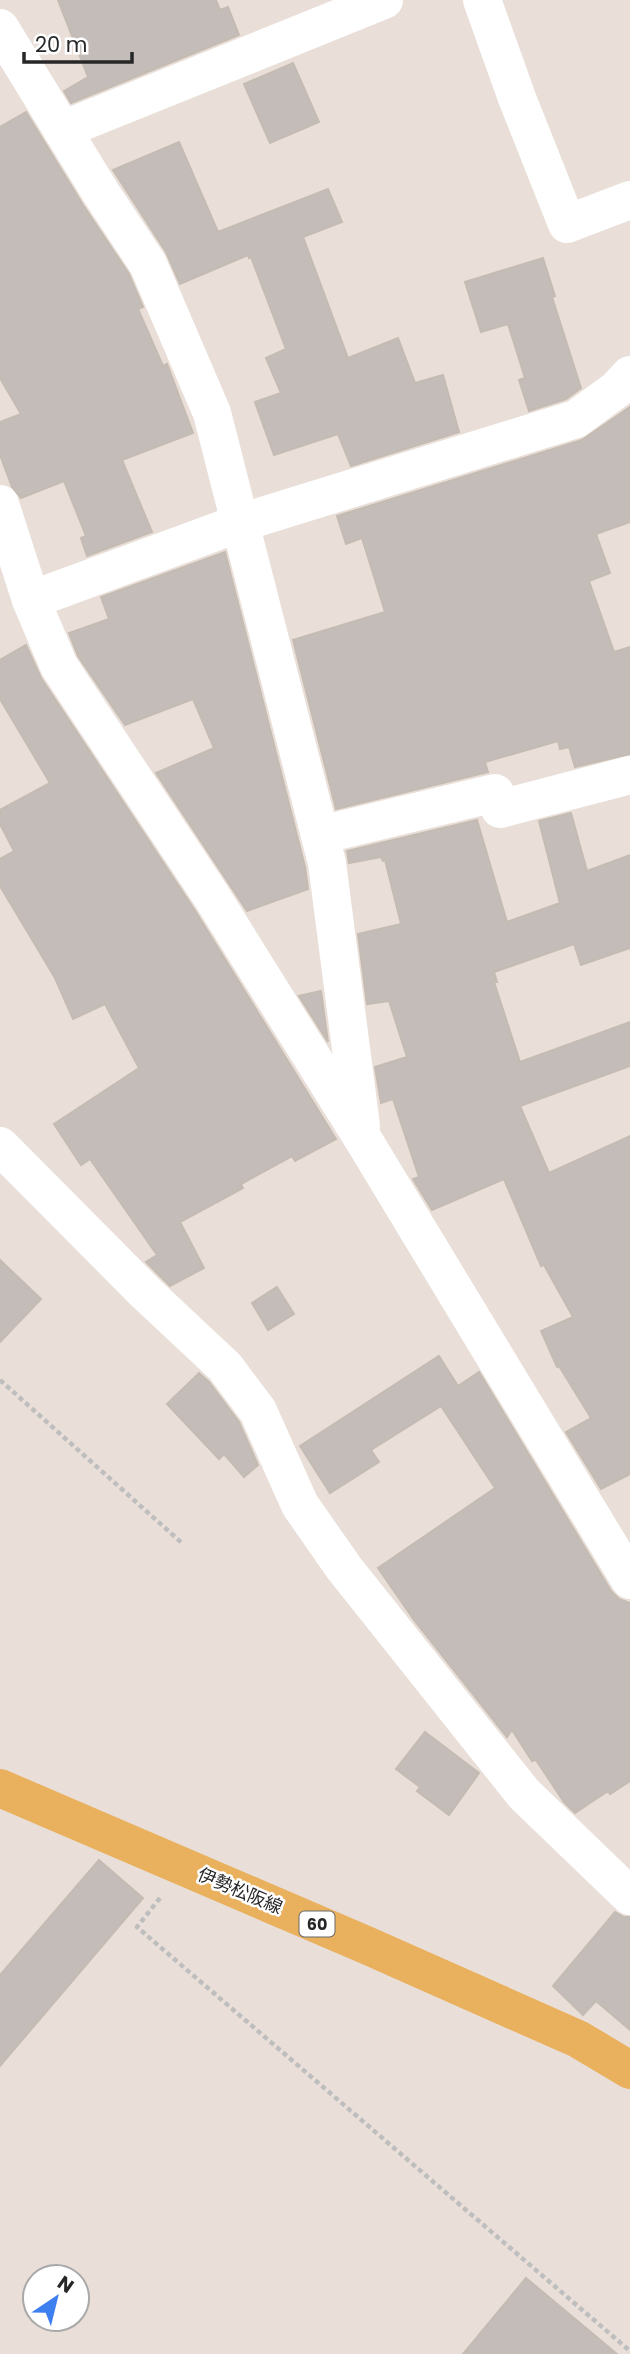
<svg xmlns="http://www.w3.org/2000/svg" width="630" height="2354" viewBox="0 0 630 2354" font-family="Poppins,'Noto Sans JP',sans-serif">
	<rect width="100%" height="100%" fill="#e9dfd8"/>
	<!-- building -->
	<g fill="#c4bcb8" stroke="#c4bbb3" stroke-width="2">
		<polygon points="58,0 216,0 220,10 228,7 239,35 71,103 64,91 88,77"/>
		<polygon points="293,63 319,122 270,143 244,84"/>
		<polygon points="26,112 83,205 129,274 143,307 138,309 163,366 167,364 193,433 122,460 152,532 87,556 81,538 86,536 64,481 21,498 12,487 0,455 0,422 21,414 0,378 0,127"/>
		<polygon points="179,142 218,232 328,189 342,222 303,237 348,358 398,338 415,383 443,375 459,432 351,466 338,434 274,455 255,402 281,393 266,358 286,349 251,257 249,258 248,255 180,284 166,252 113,170"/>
		<polygon points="543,258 555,296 552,297 581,388 566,399 529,411 519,380 525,378 508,324 481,332 465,282"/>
		<polygon points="630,407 630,522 596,534 610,573 589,581 614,652 630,647 630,754 575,767 569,747 560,749 558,741 485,762 488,772 336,809 293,640 385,612 362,538 346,544 337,516 582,440"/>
		<polygon points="225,552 305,867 308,889 247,911 156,773 214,748 193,699 125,725 78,656 69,633 109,619 101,597"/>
		<polygon points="26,645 41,678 194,909 336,1139 295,1161 292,1156 241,1184 243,1188 180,1222 204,1268 170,1286 146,1262 157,1255 90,1159 81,1165 54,1124 139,1068 105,1004 73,1019 55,978 0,886 0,859 14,851 0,824 0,810 50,783 0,699 0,660"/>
		<polygon points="571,813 587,871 630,855 630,948 581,965 574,944 494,972 497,982 494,982 520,1062 630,1022 630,1066 520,1106 549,1173 630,1136 630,1474 601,1489 566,1432 591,1418 559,1366 557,1367 541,1331 573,1317 544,1265 541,1266 504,1179 432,1210 413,1179 419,1177 393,1099 381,1103 375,1067 407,1057 389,1001 367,1004 358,934 401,924 385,860 383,861 381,857 349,863 347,851 477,820 507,922 560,903 539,821"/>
		<polygon points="321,991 328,1042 299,996"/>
		<polygon points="0,1260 41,1299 0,1342"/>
		<polygon points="277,1287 294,1314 268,1330 252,1303"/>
		<polygon points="439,1356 458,1386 479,1372 611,1591 619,1599 630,1603 630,1781 610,1794 608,1791 575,1813 564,1802 536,1760 532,1761 512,1730 507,1737 414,1620 378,1568 495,1488 441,1406 371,1450 379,1462 330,1493 300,1446"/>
		<polygon points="199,1373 209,1382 239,1422 258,1465 244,1477 224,1454 219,1459 167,1404"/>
		<polygon points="425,1732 479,1773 449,1815 417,1791 420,1787 396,1769"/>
		<polygon points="99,1860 143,1898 0,2066 0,1975"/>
		<polygon points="615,1912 624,1917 630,1917 630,2030 596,2001 583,2015 553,1986"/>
		<polygon points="526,2278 617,2354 463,2354"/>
	</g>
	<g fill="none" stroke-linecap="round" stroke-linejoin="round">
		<!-- path -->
		<g stroke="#bebebe" stroke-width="4.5" stroke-dasharray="5 3.5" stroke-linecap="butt">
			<polyline points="0,1380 183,1544"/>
			<polyline points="160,1898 137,1927 630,2351"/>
		</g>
		<!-- minor -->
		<g stroke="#fff" stroke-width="38">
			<polyline points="482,0 517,98 567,224 630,200"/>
			<polyline points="0,28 101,193 148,264 212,413 327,863 361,1126"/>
			<polyline points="62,130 384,0"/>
			<polyline points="0,504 31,600 59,666 212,897 363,1139 630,1580"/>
			<polyline points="31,600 240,523 576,419 617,389 630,375"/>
			<polyline points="320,835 495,793 500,809 630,775"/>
			<polyline points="0,1146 146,1293 225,1367 258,1411 300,1505 344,1568 524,1794 630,1896"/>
		</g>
		<!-- major -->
		<polyline stroke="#e9b05e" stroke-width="38" points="0,1788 366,1945 578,2039 630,2070"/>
	</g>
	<g text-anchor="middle" stroke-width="5" stroke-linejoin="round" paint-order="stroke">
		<!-- shield labels -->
		<rect fill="#fff" stroke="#686868" stroke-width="2" x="299.5" y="1911.5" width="35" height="25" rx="5"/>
		<g font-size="16" font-weight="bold" fill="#272727">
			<text x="317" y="1930">60</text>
		</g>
		<!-- street labels -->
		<g font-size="18" fill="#272727" stroke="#fff">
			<text transform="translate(240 1891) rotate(23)" y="6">伊勢松阪線</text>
		</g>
	</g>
	<!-- north arrow -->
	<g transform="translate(56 2298) rotate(35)"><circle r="33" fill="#ffffff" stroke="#a9a9a9" stroke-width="2"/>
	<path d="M0-5L12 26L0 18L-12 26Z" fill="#3e7ff0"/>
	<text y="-10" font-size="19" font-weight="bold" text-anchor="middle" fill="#272727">N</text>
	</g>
	<!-- scale -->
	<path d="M24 52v10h108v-10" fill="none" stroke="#272727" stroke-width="3.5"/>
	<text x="35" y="52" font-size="21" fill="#272727" stroke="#ffffff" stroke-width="5" paint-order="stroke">20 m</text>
</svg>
